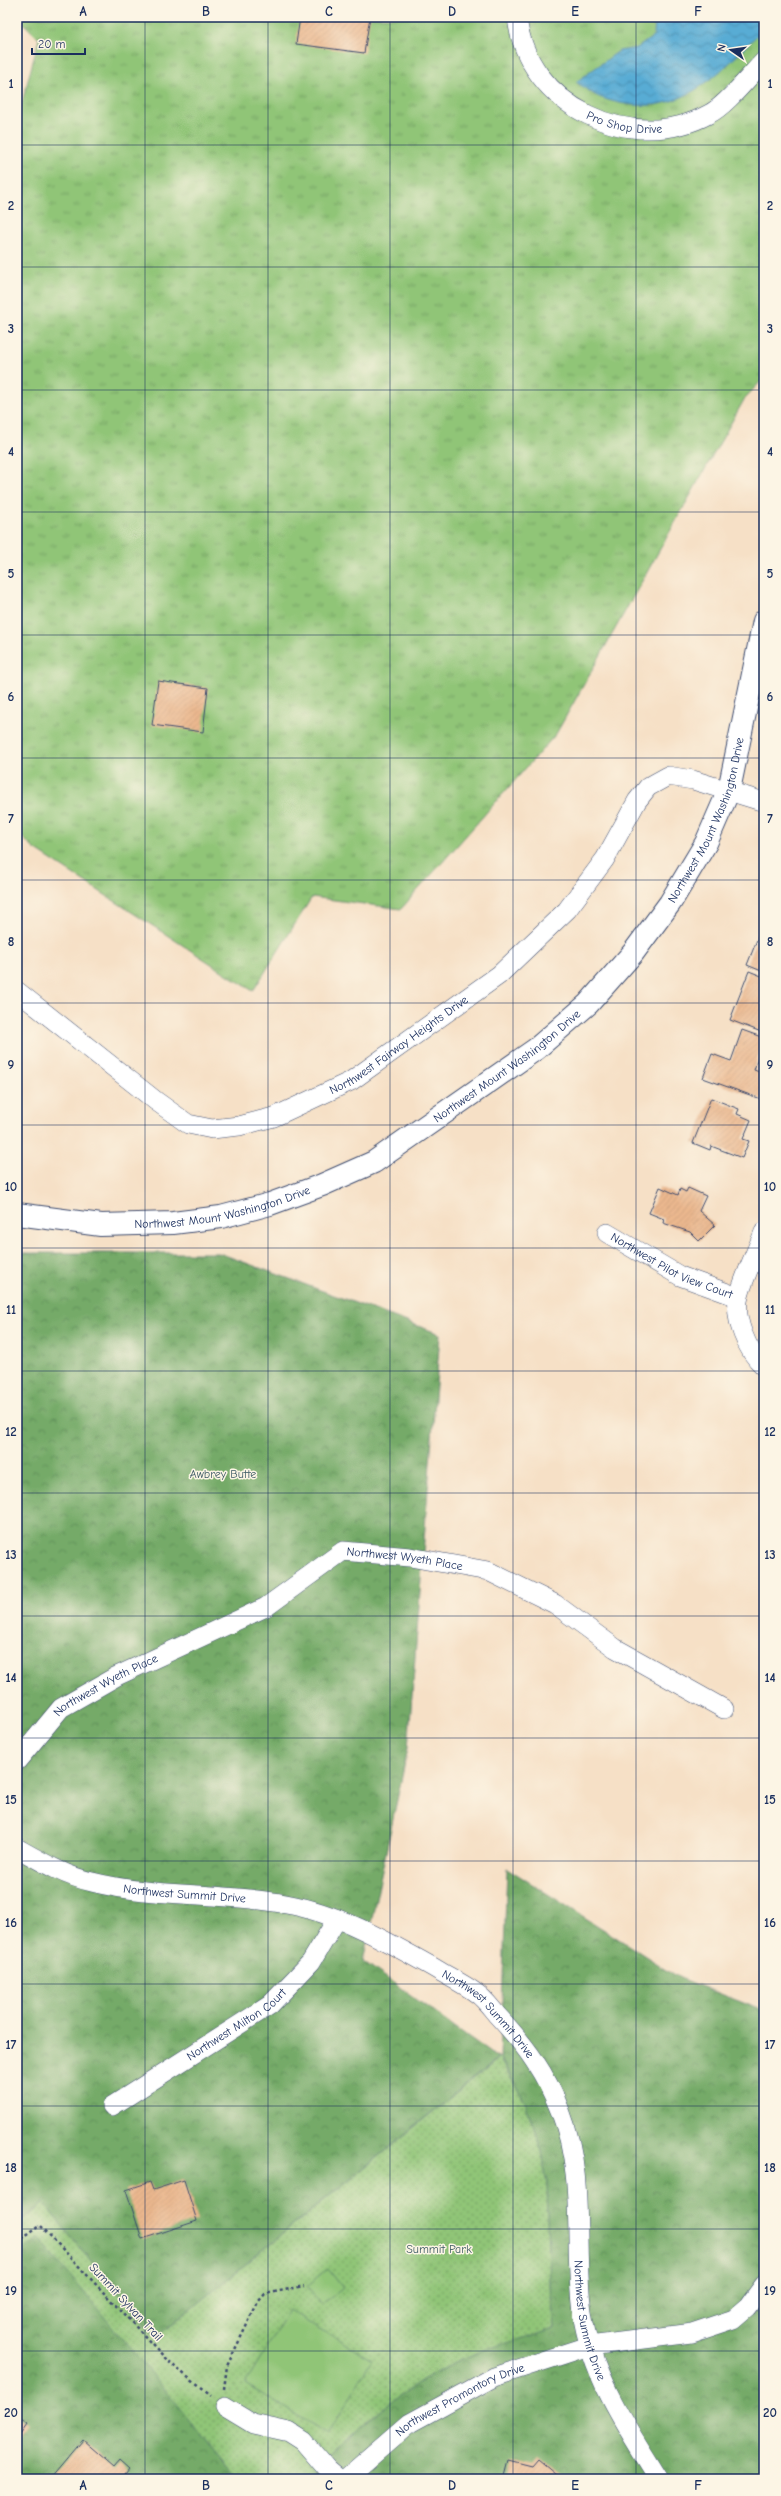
<svg xmlns="http://www.w3.org/2000/svg" width="781" height="2496" viewBox="0 0 781 2496" font-family="'Comic Neue',sans-serif">
	<defs>
		<pattern id="grass-tufts" width="24" height="20" patternUnits="userSpaceOnUse"><rect width="24" height="20" fill="#90c577"/><path d="M3 7l-1-3M5 7V3M7 7l1-3M15 17l-1-3M17 17v-4M19 17l1-3" fill="none" stroke="#75a065"/></pattern>
		<pattern id="forest-crowns" width="20" height="18" patternUnits="userSpaceOnUse"><rect width="20" height="18" fill="#74aa68"/><path d="M2 6a3 3 0 1 1 6 0M12 15a3 3 0 1 1 6 0" fill="none" stroke="#5e8b59"/></pattern>
		<pattern id="park-dots" width="8" height="8" patternUnits="userSpaceOnUse"><rect width="8" height="8" fill="#90c577"/><path d="M2 2h.1M6 6h.1" fill="none" stroke="#75a065" stroke-width="1.8" stroke-linecap="round"/></pattern>
		<pattern id="water-waves" width="16" height="10" patternUnits="userSpaceOnUse"><rect width="16" height="10" fill="#58acd4"/><path d="M0 5q4-4 8 0t8 0" fill="none" stroke="#488caf"/></pattern>
		<pattern id="building-hatch" width="6" height="6" patternUnits="userSpaceOnUse"><rect width="6" height="6" fill="#ebb88e"/><path d="M-1 1l2-2M0 6l6-6M5 7l2-2" fill="none" stroke="#c99e7d"/></pattern>
	</defs>
	<rect width="100%" height="100%" fill="#fcf5e5"/>
	<filter id="ink" filterUnits="userSpaceOnUse"><feTurbulence type="fractalNoise" baseFrequency=".025" numOctaves="2"/><feDisplacementMap in="SourceGraphic" scale="8" xChannelSelector="R" yChannelSelector="G"/><feConvolveMatrix kernelMatrix="1 2 1 2 8 2 1 2 1" color-interpolation-filters="sRGB"/></filter>
	<filter id="wash" filterUnits="userSpaceOnUse"><feTurbulence type="fractalNoise" baseFrequency=".012" numOctaves="4" result="noise"/><feDisplacementMap in="SourceGraphic" scale="16" xChannelSelector="R" yChannelSelector="G"/><feGaussianBlur stdDeviation="0.9" result="paint"/><feColorMatrix in="noise" values="0 0 0 0 0 0 0 0 0 0 0 0 0 0 0 0 0 1.4 0 .05"/><feComposite in="paint" operator="in"/></filter>
	<g filter="url(#wash)">
		<rect width="100%" height="100%" fill="#f6e0c6"/>
		<!-- grass -->
		<polygon fill="url(#grass-tufts)" stroke="#567a6a" points="17,17 764,17 764,378 745,398 556,734 401,909 312,897 253,991 33,848 17,832 17,121 39,39"/>
		<!-- forest -->
		<g fill="url(#forest-crowns)" stroke="#486c63">
			<polygon points="17,1253 219,1253 440,1334 408,1748 363,1961 498,2058 155,2338 43,2203 17,2224"/>
			<path d="M 507,1868 L 680,1978 L 764,2011 L 764,2479 L 306,2479 C 343,2441 403,2387 451,2364 C 484,2348 519,2338 555,2329 L 550,2289 L 547,2186 L 542,2152 L 525,2102 L 500,2058 Z"/>
			<polygon points="39,2237 238,2479 17,2479 17,2255"/>
		</g>
		<!-- park -->
		<path fill="url(#park-dots)" stroke="#567a6a" d="M 499,2058 L 525,2102 L 542,2152 L 547,2186 L 550,2289 L 555,2329 C 519,2339 484,2348 451,2364 C 403,2387 343,2441 306,2479 L 238,2479 L 39,2238 L 17,2255 L 17,2224 L 43,2203 L 155,2338 Z"/>
		<!-- pitch -->
		<g fill="#90c577" stroke="#567a6a">
			<polygon points="328,2269 343,2288 322,2305 307,2286"/>
			<polygon points="289,2310 372,2360 328,2434 245,2384"/>
		</g>
		<!-- water -->
		<path fill="url(#water-waves)" stroke="#3a6e99" d="M 655,17 L 699,17 L 702,21 L 708,17 L 764,17 L 764,28 C 716,77 677,124 602,98 C 593,95 584,87 576,82 L 619,51 L 637,48 L 654,36 Z"/>
		<g id="blocks">
			<!-- building -->
			<g fill="url(#building-hatch)">
				<polygon points="300,17 370,17 364,53 296,44"/>
				<polygon points="158,681 208,688 203,732 152,725"/>
				<polygon points="764,922 764,972 747,965"/>
				<polygon points="749,971 764,977 764,1033 730,1020"/>
				<polygon points="742,1030 764,1038 754,1070 762,1073 764,1070 764,1100 703,1078 712,1054 731,1061"/>
				<polygon points="711,1098 739,1109 737,1114 751,1120 743,1139 749,1141 742,1158 711,1146 710,1150 693,1143"/>
				<polygon points="660,1187 678,1195 680,1189 686,1192 688,1188 706,1196 699,1211 715,1225 699,1241 690,1232 663,1223 664,1219 649,1213"/>
				<polygon points="184,2180 197,2221 142,2239 126,2190 150,2182 153,2190"/>
				<polygon points="17,2416 28,2424 17,2440"/>
				<polygon points="83,2440 114,2467 119,2461 129,2470 122,2479 50,2479"/>
				<polygon points="538,2459 562,2479 503,2479 508,2460 532,2466"/>
			</g>
		</g>
	</g>
	<g filter="url(#ink)">
		<use href="#blocks" fill-opacity="0" stroke="#3c4a6e" stroke-width="1"/>
		<g fill="none" stroke-linecap="round" stroke-linejoin="round">
			<!-- minor casing -->
			<g stroke="#3c4a6e" stroke-width="20">
				<g id="minor">
					<path id="s1" d="M 517,17 C 526,106 632,156 709,114 C 726,106 750,75 764,61"/>
					<path id="s2" d="M 17,991 L 156,1101 L 188,1124 L 212,1129 L 239,1126 L 274,1117 L 351,1081 L 499,975 L 567,910 L 605,859 L 637,801 L 648,787 L 668,776 L 693,780 L 764,802"/>
					<path d="M 764,1232 C 756,1253 745,1274 739,1296 C 733,1317 747,1352 764,1366"/>
					<path id="s3" d="M 607,1233 L 680,1276 L 738,1297"/>
					<path id="s4" d="M 17,1761 L 61,1708 L 117,1676 L 266,1607 L 343,1551 L 410,1557 L 488,1571 L 555,1604 L 615,1648 L 724,1709"/>
					<path id="s5" d="M 17,1848 C 40,1861 65,1876 92,1882 C 155,1898 221,1892 286,1904 C 339,1913 390,1943 436,1969 C 449,1977 464,1984 476,1993 C 484,1998 491,2008 497,2015 C 526,2046 546,2073 561,2113 C 586,2177 573,2246 582,2312 C 591,2374 626,2427 659,2479"/>
					<path id="s6" d="M 112,2106 L 270,2005 L 311,1962 L 337,1919"/>
					<polyline points="225,2407 253,2424 289,2432 303,2441 327,2469 339,2479"/>
					<path id="s7" d="M 345,2479 L 410,2423 L 494,2377 L 589,2346 L 692,2333 L 734,2319 L 748,2307 L 764,2285"/>
				</g>
			</g>
			<!-- major casing -->
			<g stroke="#3c4a6e" stroke-width="24">
				<g id="major">
					<path id="s8" d="M 17,1214 L 101,1225 L 173,1223 L 221,1217 L 270,1204 L 322,1185 L 374,1162 L 536,1049 L 588,1004 L 633,953 L 670,903 L 706,843 L 729,790 L 764,621"/>
				</g>
			</g>
			<!-- path -->
			<g stroke="#3c4a6e" stroke-width="2.5" stroke-dasharray="3 3" stroke-linecap="butt">
				<polyline points="17,2242 40,2225 169,2362 211,2396"/>
				<polyline points="224,2389 227,2366 258,2302 265,2294 304,2286"/>
			</g>
			<!-- minor -->
			<use href="#minor" stroke="#fff" stroke-width="19"/>
			<!-- major -->
			<use href="#major" stroke="#fff" stroke-width="22"/>
		</g>
	</g>
	<!-- grid -->
	<path fill="none" stroke="#1b2f5e" stroke-width="1" stroke-opacity="0.55" d="M 145,17 L 145,2479M 268,17 L 268,2479M 390,17 L 390,2479M 513,17 L 513,2479M 636,17 L 636,2479M 17,145 L 764,145M 17,267 L 764,267M 17,390 L 764,390M 17,512 L 764,512M 17,635 L 764,635M 17,758 L 764,758M 17,880 L 764,880M 17,1003 L 764,1003M 17,1125 L 764,1125M 17,1248 L 764,1248M 17,1371 L 764,1371M 17,1493 L 764,1493M 17,1616 L 764,1616M 17,1738 L 764,1738M 17,1861 L 764,1861M 17,1984 L 764,1984M 17,2106 L 764,2106M 17,2229 L 764,2229M 17,2351 L 764,2351"/>
	<g text-anchor="middle" stroke-width="3" stroke-linejoin="round" paint-order="stroke">
		<!-- street labels -->
		<g font-size="12" fill="#1b2f5e" stroke="#fcf5e5">
			<text dy="4" stroke="none"><textPath href="#s1" startOffset="164">Pro Shop Drive</textPath></text>
			<text dy="4" stroke="none"><textPath href="#s8" startOffset="856">Northwest Mount Washington Drive</textPath></text>
			<text dy="4" stroke="none"><textPath href="#s2" startOffset="449">Northwest Fairway Heights Drive</textPath></text>
			<text dy="4" stroke="none"><textPath href="#s8" startOffset="532">Northwest Mount Washington Drive</textPath></text>
			<text dy="4" stroke="none"><textPath href="#s8" startOffset="208">Northwest Mount Washington Drive</textPath></text>
			<text dy="4" stroke="none"><textPath href="#s3" startOffset="73">Northwest Pilot View Court</textPath></text>
			<text dy="4" stroke="none"><textPath href="#s4" startOffset="455">Northwest Wyeth Place</textPath></text>
			<text dy="4" stroke="none"><textPath href="#s4" startOffset="119">Northwest Wyeth Place</textPath></text>
			<text dy="4" stroke="none"><textPath href="#s5" startOffset="176">Northwest Summit Drive</textPath></text>
			<text dy="4" stroke="none"><textPath href="#s5" startOffset="512">Northwest Summit Drive</textPath></text>
			<text dy="4" stroke="none"><textPath href="#s6" startOffset="149">Northwest Milton Court</textPath></text>
			<text transform="translate(126 2302) rotate(47)" y="4">Summit Sylvan Trail</text>
			<text dy="4" stroke="none"><textPath href="#s5" startOffset="848">Northwest Summit Drive</textPath></text>
			<text dy="4" stroke="none"><textPath href="#s7" startOffset="141">Northwest Promontory Drive</textPath></text>
		</g>
		<!-- park labels -->
		<g font-size="12" fill="#3e5c66" stroke="#fcf5e5">
			<text x="223" y="1478">Awbrey Butte</text>
			<text x="439" y="2253">Summit Park</text>
		</g>
	</g>
	<!-- margin -->
	<rect width="781" height="2496" fill="none" stroke="#fcf5e5" stroke-width="44"/>
	<!-- north arrow -->
	<g transform="translate(731 50) rotate(283)" stroke="#fcf5e5" stroke-width="3" paint-order="stroke">
	<path d="M0-3L7 15L0 10L-7 15Z" fill="#1b2f5e"/>
	<text y="-6" font-size="11" font-weight="bold" text-anchor="middle" fill="#1b2f5e">N</text>
	</g>
	<!-- scale -->
	<path d="M32 48v6h53v-6" fill="none" stroke="#1b2f5e" stroke-width="2"/>
	<text x="38" y="48" font-size="12" fill="#1b2f5e" stroke="#fcf5e5" stroke-width="3" paint-order="stroke">20 m</text>
	<rect x="22" y="22" width="737" height="2452" fill="none" stroke="#1b2f5e" stroke-width="1.5"/>
	<g font-size="13" text-anchor="middle" font-weight="bold" fill="#1b2f5e">
		<text x="83" y="16">A</text>
		<text x="206" y="16">B</text>
		<text x="329" y="16">C</text>
		<text x="452" y="16">D</text>
		<text x="575" y="16">E</text>
		<text x="698" y="16">F</text>
		<text x="11" y="88">1</text>
		<text x="770" y="88">1</text>
		<text x="11" y="210">2</text>
		<text x="770" y="210">2</text>
		<text x="11" y="333">3</text>
		<text x="770" y="333">3</text>
		<text x="11" y="456">4</text>
		<text x="770" y="456">4</text>
		<text x="11" y="578">5</text>
		<text x="770" y="578">5</text>
		<text x="11" y="701">6</text>
		<text x="770" y="701">6</text>
		<text x="11" y="823">7</text>
		<text x="770" y="823">7</text>
		<text x="11" y="946">8</text>
		<text x="770" y="946">8</text>
		<text x="11" y="1069">9</text>
		<text x="770" y="1069">9</text>
		<text x="11" y="1191">10</text>
		<text x="770" y="1191">10</text>
		<text x="11" y="1314">11</text>
		<text x="770" y="1314">11</text>
		<text x="11" y="1436">12</text>
		<text x="770" y="1436">12</text>
		<text x="11" y="1559">13</text>
		<text x="770" y="1559">13</text>
		<text x="11" y="1682">14</text>
		<text x="770" y="1682">14</text>
		<text x="11" y="1804">15</text>
		<text x="770" y="1804">15</text>
		<text x="11" y="1927">16</text>
		<text x="770" y="1927">16</text>
		<text x="11" y="2049">17</text>
		<text x="770" y="2049">17</text>
		<text x="11" y="2172">18</text>
		<text x="770" y="2172">18</text>
		<text x="11" y="2295">19</text>
		<text x="770" y="2295">19</text>
		<text x="11" y="2417">20</text>
		<text x="770" y="2417">20</text>
		<text x="83" y="2490">A</text>
		<text x="206" y="2490">B</text>
		<text x="329" y="2490">C</text>
		<text x="452" y="2490">D</text>
		<text x="575" y="2490">E</text>
		<text x="698" y="2490">F</text>
	</g>
</svg>
